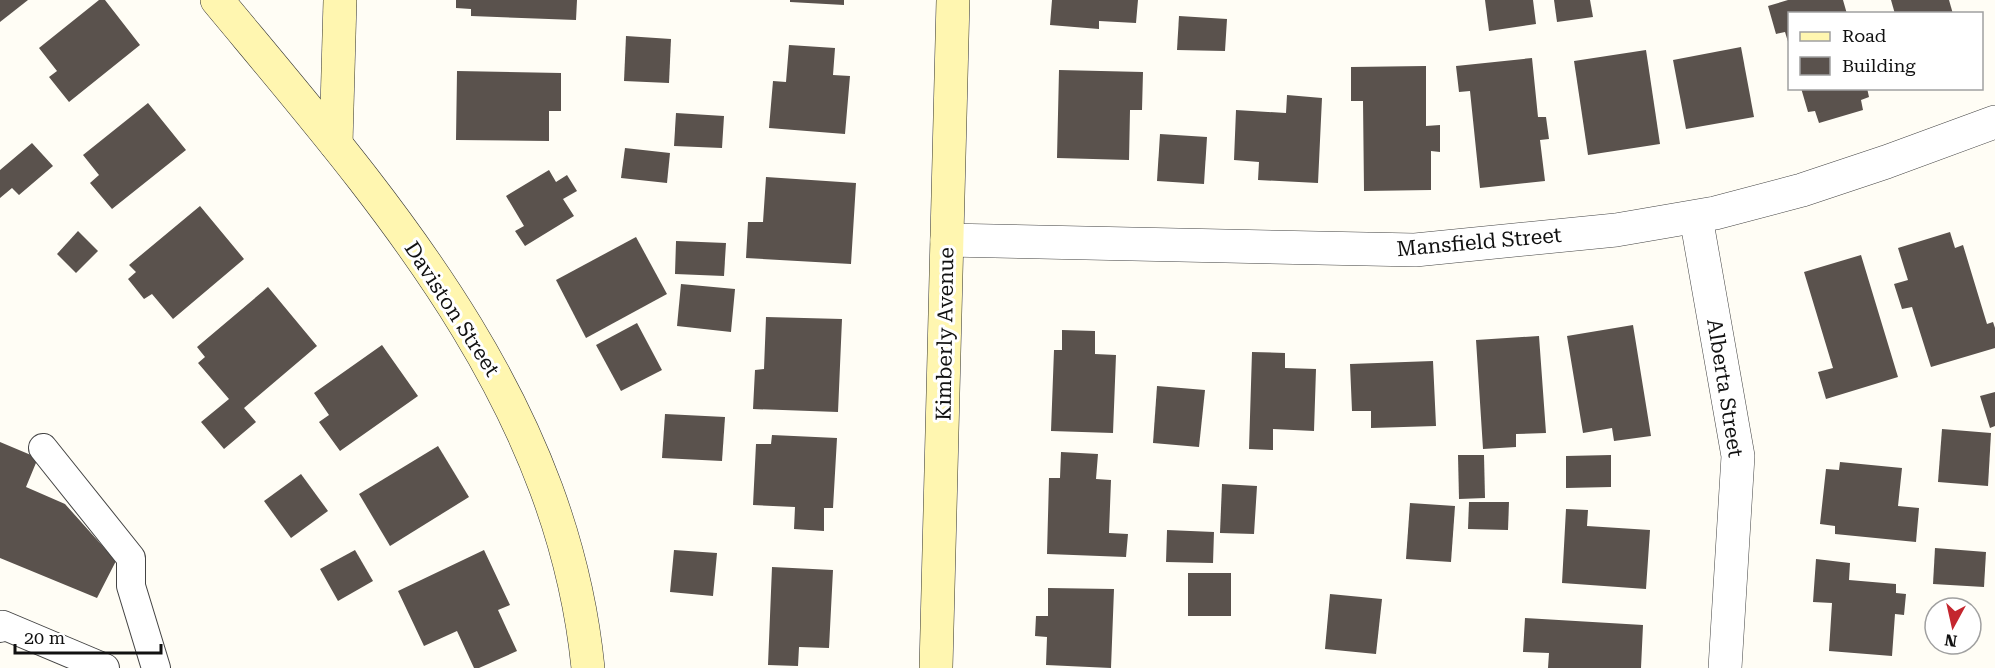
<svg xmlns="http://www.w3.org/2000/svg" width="1995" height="668" viewBox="0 0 1995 668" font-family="'Roboto Serif',serif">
	<rect width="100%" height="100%" fill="#fffdf5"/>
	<!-- building -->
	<g fill="#5a524d">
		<polygon points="0,0 28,0 0,22"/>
		<polygon points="99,0 105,0 140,45 69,102 49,77 57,71 39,48"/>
		<polygon points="456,0 577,0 576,20 471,16 471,9 456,8"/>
		<polygon points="790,0 844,0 844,5 790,2"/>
		<polygon points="1052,0 1138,0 1136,23 1099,21 1099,29 1050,25"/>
		<polygon points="1485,0 1533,0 1536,24 1489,31"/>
		<polygon points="1554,0 1590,0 1593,17 1557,22"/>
		<polygon points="1788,0 1843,0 1847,14 1790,14 1789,45 1785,32 1776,34 1768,6"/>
		<polygon points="1891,0 1949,0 1953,14 1895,14"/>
		<polygon points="1179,16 1227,19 1225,51 1177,50"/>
		<polygon points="626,36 671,39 669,83 624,81"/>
		<polygon points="789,45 835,48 833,75 850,76 845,134 769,128 773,81 786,82"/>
		<polygon points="1741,47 1754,117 1686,129 1673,60"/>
		<polygon points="1646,50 1660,144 1588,155 1574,61"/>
		<polygon points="1532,58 1538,117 1546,117 1549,139 1540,140 1545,181 1480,188 1470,91 1459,92 1456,66"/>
		<polygon points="1426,66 1426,126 1440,125 1440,152 1431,151 1431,190 1364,191 1363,101 1351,101 1351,67"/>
		<polygon points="1059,70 1143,72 1142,110 1130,110 1129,160 1057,158"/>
		<polygon points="457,71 561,73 561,111 549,111 549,141 456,140"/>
		<polygon points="1801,88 1867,88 1869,97 1861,100 1863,110 1819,123 1815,111 1808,112"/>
		<polygon points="1287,95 1322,98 1318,183 1258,180 1259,162 1234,160 1236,110 1286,113"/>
		<polygon points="148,103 186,150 112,209 90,183 99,175 83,155"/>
		<polygon points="676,113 724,116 722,148 674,146"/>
		<polygon points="1160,134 1207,137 1204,184 1157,181"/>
		<polygon points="32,143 53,166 19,195 12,188 0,198 0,170"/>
		<polygon points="625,148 670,153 667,183 621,178"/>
		<polygon points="549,170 556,182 567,175 577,191 563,199 574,216 525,246 515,231 524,226 506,196"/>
		<polygon points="766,177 856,183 851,264 746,258 748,222 763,222"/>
		<polygon points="200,206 244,259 173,319 152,294 144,299 128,279 136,272 129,265"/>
		<polygon points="78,231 98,251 76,273 57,254"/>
		<polygon points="1950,232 1955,248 1963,245 1987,324 1993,322 1995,328 1995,348 1931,367 1912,307 1902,309 1894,284 1908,280 1898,248"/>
		<polygon points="636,237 667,294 586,338 556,280"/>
		<polygon points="676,241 726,243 724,276 675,274"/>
		<polygon points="1861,255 1898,377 1826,399 1818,372 1833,368 1804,272"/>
		<polygon points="681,284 735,289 731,332 677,326"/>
		<polygon points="268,287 317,346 244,408 256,422 224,449 201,422 229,399 198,363 205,357 197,347"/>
		<polygon points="766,317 842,319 838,412 753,409 755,370 764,369"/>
		<polygon points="637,323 662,370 621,391 596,345"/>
		<polygon points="1633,325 1651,436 1614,441 1612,428 1583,433 1567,336"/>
		<polygon points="1062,330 1095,331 1095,354 1116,355 1113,433 1051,431 1054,350 1062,350"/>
		<polygon points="1539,336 1546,433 1516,434 1516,447 1483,449 1476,340"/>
		<polygon points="382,345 418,396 340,451 319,422 329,415 314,393"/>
		<polygon points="1252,352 1285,353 1285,368 1316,369 1314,431 1273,429 1273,450 1249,449"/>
		<polygon points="1433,361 1436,426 1371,428 1371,411 1352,411 1350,364"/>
		<polygon points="1157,386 1205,390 1199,447 1153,443"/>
		<polygon points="1995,392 1995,426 1990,428 1980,396"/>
		<polygon points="665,414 725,417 722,461 662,458"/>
		<polygon points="1942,429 1991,433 1988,486 1938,482"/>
		<polygon points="772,435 837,438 833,508 824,508 824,531 794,529 795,507 753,505 756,444 771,444"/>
		<polygon points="0,442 38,458 26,487 65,504 116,561 97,598 0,558"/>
		<polygon points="438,446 469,497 390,546 359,494"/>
		<polygon points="1061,452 1098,454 1096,479 1111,480 1109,533 1128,534 1126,557 1047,554 1049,478 1060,478"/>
		<polygon points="1458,455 1484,455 1485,498 1459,499"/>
		<polygon points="1611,455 1611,487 1566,488 1566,456"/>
		<polygon points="1840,462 1902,468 1898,506 1919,508 1916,542 1835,534 1835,526 1820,524 1826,469 1839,470"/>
		<polygon points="301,474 328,511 291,538 264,501"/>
		<polygon points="1222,484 1257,486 1254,534 1220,533"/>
		<polygon points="1469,502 1509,502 1508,530 1468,529"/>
		<polygon points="1410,503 1455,506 1451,562 1406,559"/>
		<polygon points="1566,509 1588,510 1587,526 1650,530 1646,589 1562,583"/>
		<polygon points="1167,530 1214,532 1213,563 1166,562"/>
		<polygon points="1935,548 1986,552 1984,587 1933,584"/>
		<polygon points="355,550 373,581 338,601 320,569"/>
		<polygon points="484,550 510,605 498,610 517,651 479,668 474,668 457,631 424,646 398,591"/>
		<polygon points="674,550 717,553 713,596 670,592"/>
		<polygon points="1816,559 1850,563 1849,580 1896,584 1896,593 1906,594 1904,615 1895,614 1892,656 1829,651 1832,603 1813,602"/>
		<polygon points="772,567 833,570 829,648 799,647 798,666 768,665"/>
		<rect x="1188" y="573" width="43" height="43"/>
		<polygon points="1048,588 1114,589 1111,668 1046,665 1047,637 1035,636 1036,616 1048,616"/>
		<polygon points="1330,594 1382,599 1376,654 1325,649"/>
		<polygon points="1525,618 1643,625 1641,668 1548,668 1549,653 1523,652"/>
	</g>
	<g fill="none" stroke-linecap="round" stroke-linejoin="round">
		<!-- lane casing -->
		<g stroke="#444" stroke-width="30">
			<g id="lane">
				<polyline points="43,448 131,558 131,586 156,668"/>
				<polyline points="0,628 3,625 105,668"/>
			</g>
		</g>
		<!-- street casing -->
		<g stroke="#444" stroke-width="34">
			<g id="street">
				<polyline points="1696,217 1738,456 1725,668"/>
				<polyline points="947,240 1415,250 1616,230 1715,213 1802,190 1886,162 1995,122"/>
			</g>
		</g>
		<!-- secondary casing -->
		<g stroke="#333" stroke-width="34">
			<g id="secondary">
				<path d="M 217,0 C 383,200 561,398 588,668"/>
				<polyline points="336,144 340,0"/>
				<polyline points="936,668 953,0"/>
			</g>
		</g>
		<!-- lane -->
		<use href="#lane" stroke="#fff" stroke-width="28"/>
		<!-- street -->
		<use href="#street" stroke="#fff" stroke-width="33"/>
		<!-- secondary -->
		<use href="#secondary" stroke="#fff6b0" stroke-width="33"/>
	</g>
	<g text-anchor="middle" stroke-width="6" stroke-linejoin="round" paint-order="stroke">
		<!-- street labels -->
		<g font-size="21" fill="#111" stroke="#fff">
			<text transform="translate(1479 242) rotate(-5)" y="7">Mansfield Street</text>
			<text transform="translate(452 309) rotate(57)" y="7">Daviston Street</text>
			<text transform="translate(945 334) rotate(-89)" y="7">Kimberly Avenue</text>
			<text transform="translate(1725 388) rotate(81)" y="7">Alberta Street</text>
		</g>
	</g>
	<!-- legend -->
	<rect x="1788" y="12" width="195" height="78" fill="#ffffff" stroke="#a0a0a0" stroke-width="1.5"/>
	<rect x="1800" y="32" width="30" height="9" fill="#fff6b0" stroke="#a0a0a0" stroke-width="1.5"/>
	<text x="1842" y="42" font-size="18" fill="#111111">Road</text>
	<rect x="1800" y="57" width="30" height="18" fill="#5a524d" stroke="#a0a0a0" stroke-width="1.5"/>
	<text x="1842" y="72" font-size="18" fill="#111111">Building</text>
	<!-- north arrow -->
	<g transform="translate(1953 626) rotate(188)"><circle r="28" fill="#ffffff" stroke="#a0a0a0" stroke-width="1.5"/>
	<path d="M0-4.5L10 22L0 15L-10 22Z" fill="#c4262e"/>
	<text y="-9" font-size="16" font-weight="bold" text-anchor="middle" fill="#111111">N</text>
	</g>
	<!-- scale -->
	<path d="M15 644v9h146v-9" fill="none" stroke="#111111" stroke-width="3"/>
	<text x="24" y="644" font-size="18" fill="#111111" stroke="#ffffff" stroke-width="4.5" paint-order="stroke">20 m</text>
</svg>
